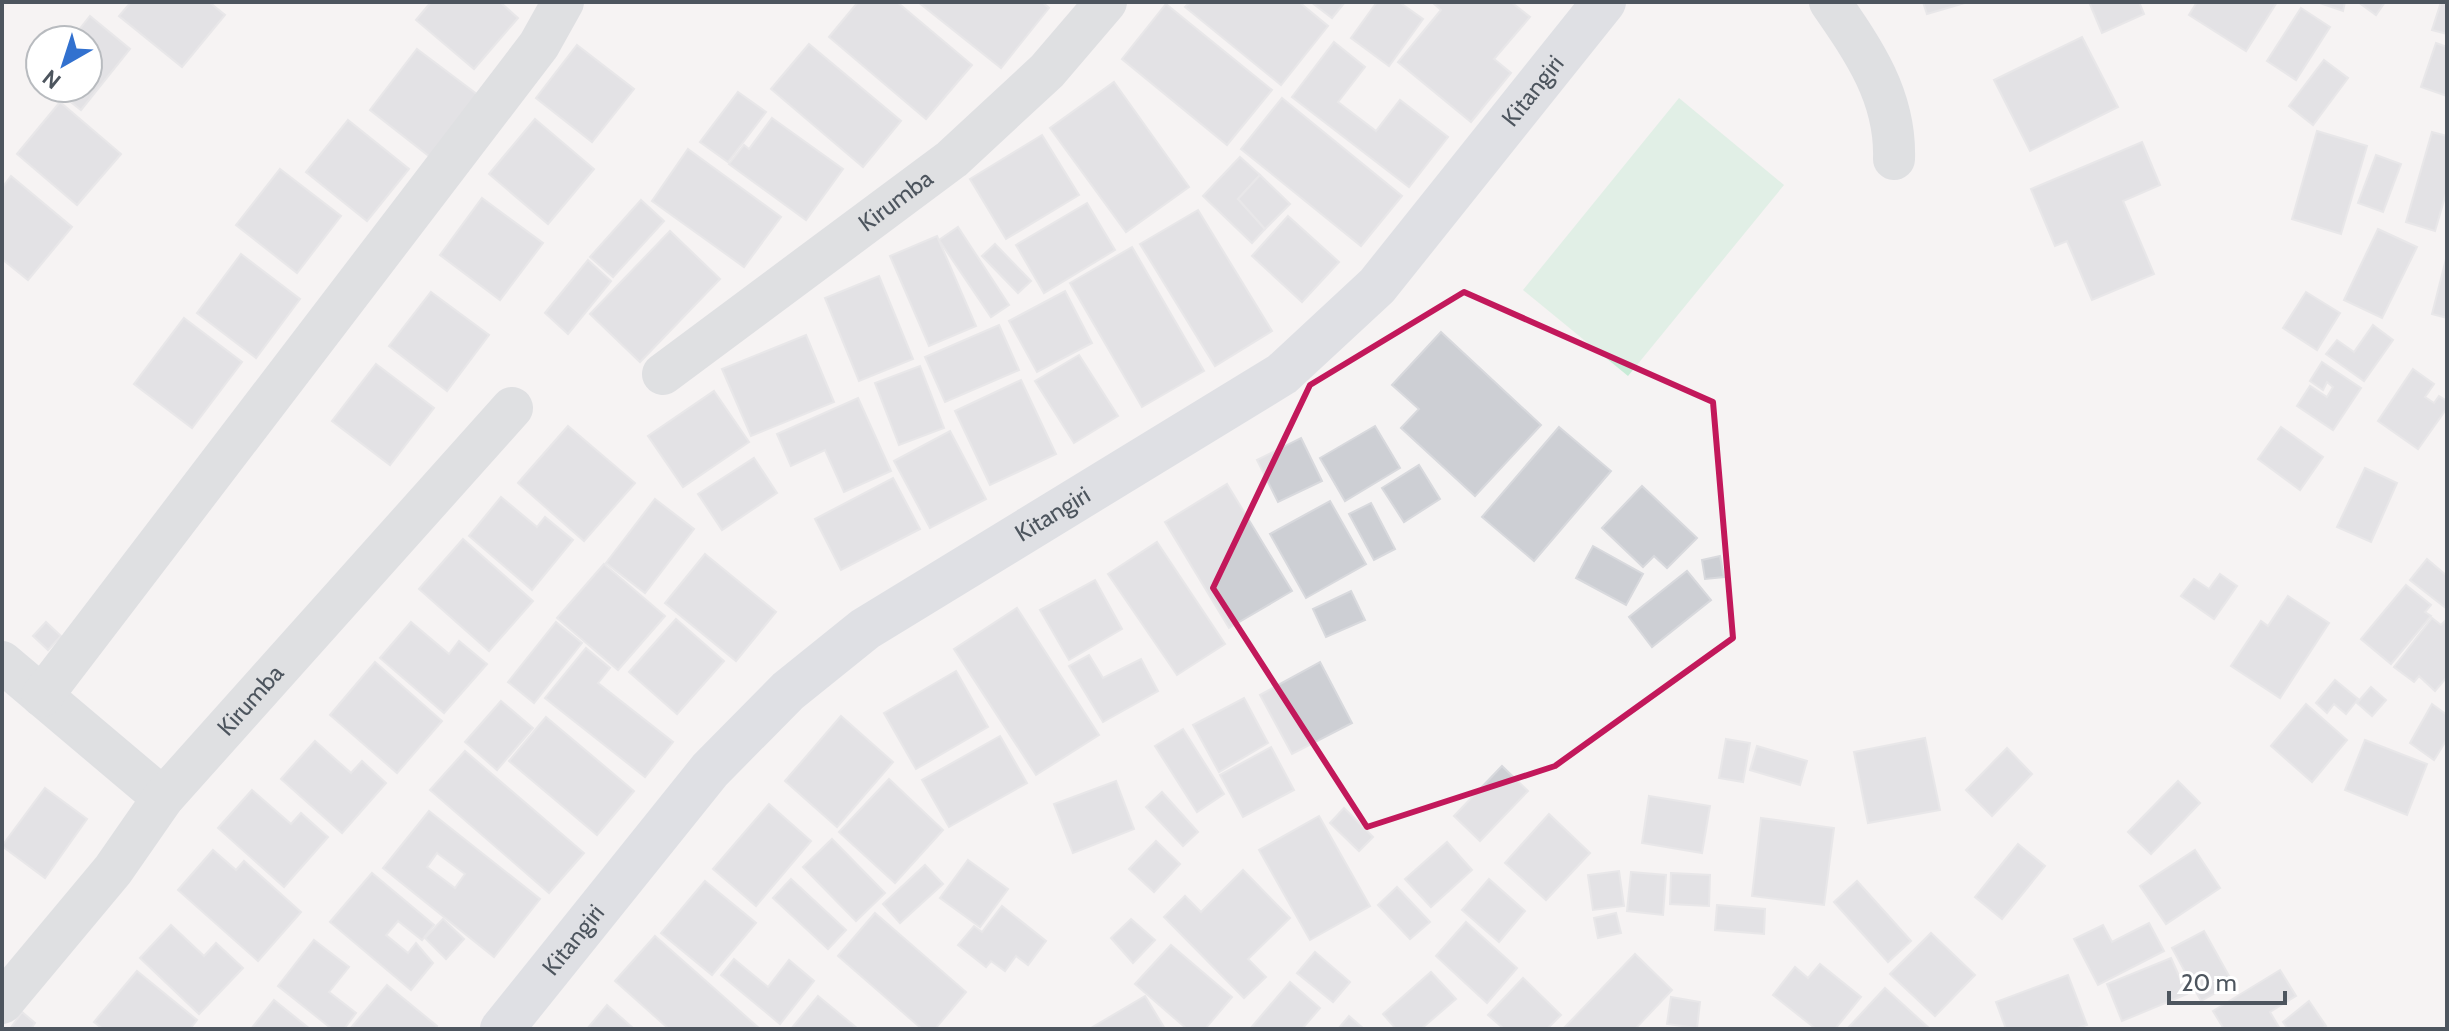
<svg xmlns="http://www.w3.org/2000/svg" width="2449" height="1031" viewBox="0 0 2449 1031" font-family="Cabin,sans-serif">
	<rect width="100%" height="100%" fill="#f5f3f3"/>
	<!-- green -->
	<polygon fill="#c8ebd7" points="1679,98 1784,185 1628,376 1523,290"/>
	<!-- building -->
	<g fill="#cdcfd4" stroke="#d8d9dd" stroke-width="2" fill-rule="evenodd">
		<polygon points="131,2 209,2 225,15 182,67 119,16"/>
		<polygon points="431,2 500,2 518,18 474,69 416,20"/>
		<polygon points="858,2 897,2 972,65 926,119 829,37"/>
		<polygon points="918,2 1042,2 1049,8 1001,68"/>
		<polygon points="1190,2 1299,2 1328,26 1281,85 1185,7"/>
		<polygon points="1311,2 1345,2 1332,18"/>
		<polygon points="1377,2 1399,2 1423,19 1389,66 1351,38"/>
		<polygon points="1432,2 1511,2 1530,17 1494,59 1511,73 1471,122 1398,62 1441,10"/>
		<polygon points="1923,2 1968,2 1927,14"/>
		<polygon points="2089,2 2139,2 2144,14 2102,33"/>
		<polygon points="2197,2 2277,2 2246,51 2189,15"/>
		<polygon points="2317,2 2345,2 2343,11"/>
		<polygon points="2358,2 2385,2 2376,15"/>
		<polygon points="2441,2 2447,2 2447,34 2432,30"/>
		<polygon points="1166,4 1272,90 1227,145 1122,59"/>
		<polygon points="2301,8 2330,27 2296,80 2267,61"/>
		<polygon points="90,16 130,49 81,110 53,88 88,88 88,40 71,40"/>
		<polygon points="2082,37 2118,107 2030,151 1994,80"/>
		<polygon points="1334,42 1365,67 1338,102 1376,131 1400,100 1448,137 1409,187 1292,97"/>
		<polygon points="2436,43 2447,47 2447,96 2421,87"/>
		<polygon points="809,44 901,121 863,167 771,89"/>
		<polygon points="577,45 634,89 592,142 536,98"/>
		<polygon points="417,49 482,98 434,160 370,110"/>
		<polygon points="2324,60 2348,78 2313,125 2289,106"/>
		<polygon points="1114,82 1189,187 1126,232 1050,128"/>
		<polygon points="738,92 766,112 728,162 700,142"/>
		<polygon points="1282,98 1402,196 1361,246 1241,149"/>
		<polygon points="60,102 121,154 77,205 17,154"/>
		<polygon points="772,118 843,169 806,220 729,164 744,145 749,149"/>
		<polygon points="535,119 594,169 548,224 489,174"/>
		<polygon points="348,120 409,169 367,221 306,172"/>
		<polygon points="2317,131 2367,146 2341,234 2292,219"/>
		<polygon points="2432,132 2447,136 2447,190 2435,231 2406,222"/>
		<polygon points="1042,135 1079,195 1006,239 970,179"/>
		<polygon points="2142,142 2160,185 2123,201 2154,274 2092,300 2067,241 2055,246 2031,189"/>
		<polygon points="688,149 781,217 744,267 652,201"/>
		<polygon points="2376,155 2401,164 2383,212 2358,203"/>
		<polygon points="1240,157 1260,175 1238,199 1265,229 1252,243 1203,196"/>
		<polygon points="280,169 341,216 297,273 236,225"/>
		<polygon points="1260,175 1290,204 1265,229 1238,199"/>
		<polygon points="11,176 72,227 28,280 2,259 2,188"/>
		<polygon points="482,198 543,243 500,300 440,255"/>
		<polygon points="641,200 664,221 613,277 590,257"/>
		<polygon points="1087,203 1115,250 1044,293 1016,245"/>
		<polygon points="1198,210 1272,331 1215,366 1140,244"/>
		<polygon points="1288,216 1339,262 1302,302 1252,256"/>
		<polygon points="958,227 1009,305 991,317 939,240"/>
		<polygon points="2378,229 2417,247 2382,318 2344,300"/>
		<polygon points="670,231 720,279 640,362 590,314"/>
		<polygon points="937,236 976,326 929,346 890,256"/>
		<polygon points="995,244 1031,281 1018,293 982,256"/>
		<polygon points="1132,247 1204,371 1142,407 1070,283"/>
		<polygon points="241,254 300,299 256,358 197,313"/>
		<polygon points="2446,259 2447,259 2447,318 2432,314"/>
		<polygon points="588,260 611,281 568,334 545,313"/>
		<polygon points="879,276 913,359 859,381 825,298"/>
		<polygon points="1065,291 1092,343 1037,372 1009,321"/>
		<polygon points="431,292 489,335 447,391 389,346"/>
		<polygon points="2306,292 2340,313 2317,350 2283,328"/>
		<polygon points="184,318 242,362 192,428 134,384"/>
		<polygon points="999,325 1019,370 945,402 925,357"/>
		<polygon points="2373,325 2393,340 2364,381 2326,354 2337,340 2354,352"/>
		<polygon points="1441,332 1541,425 1475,496 1401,428 1419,409 1392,385"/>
		<polygon points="806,335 834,402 751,436 722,369"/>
		<polygon points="1079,355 1118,416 1074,443 1035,381"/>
		<polygon points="2322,362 2361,388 2333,430 2297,406 2310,386 2327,397 2333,387 2327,382 2323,390 2310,381"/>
		<polygon points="376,364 434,408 390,465 332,421"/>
		<polygon points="920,366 944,428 899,445 875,383"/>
		<polygon points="2413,369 2434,384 2425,397 2434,403 2439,396 2447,401 2447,408 2418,449 2378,421"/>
		<polygon points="1021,380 1056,454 990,485 955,411"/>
		<polygon points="714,391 749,442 683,487 648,436"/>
		<polygon points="858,398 891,471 844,492 825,450 791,466 777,434"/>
		<polygon points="568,426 635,483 584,541 518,483"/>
		<polygon points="1375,426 1400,468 1345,501 1320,458"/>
		<polygon points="1559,427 1611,471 1534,561 1482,517"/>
		<polygon points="2281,427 2323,457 2300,490 2258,459"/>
		<polygon points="950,431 986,499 930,528 894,461"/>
		<polygon points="1301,438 1322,481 1278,502 1257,460"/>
		<polygon points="754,458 777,493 722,530 698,494"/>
		<polygon points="1419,465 1440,499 1404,522 1382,488"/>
		<polygon points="2365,468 2397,483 2371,542 2337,527"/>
		<polygon points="893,478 920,529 841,570 815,519"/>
		<polygon points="1227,484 1292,591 1229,628 1165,522"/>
		<polygon points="1642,486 1697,538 1667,568 1654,556 1643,567 1602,528"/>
		<polygon points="501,497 537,527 545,517 573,540 532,590 469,536"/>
		<polygon points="655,499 694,529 645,593 606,563"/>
		<polygon points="1330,501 1366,564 1306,598 1270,534"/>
		<polygon points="1371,503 1395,549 1374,560 1349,514"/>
		<polygon points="463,539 533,601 489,651 419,589"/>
		<polygon points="1157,542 1225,644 1177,675 1108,574"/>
		<polygon points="1593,546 1643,574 1626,605 1576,578"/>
		<polygon points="705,554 776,612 736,661 665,603"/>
		<polygon points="1720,556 1724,577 1705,579 1702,560"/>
		<polygon points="2427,559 2447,576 2447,609 2410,580"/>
		<polygon points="604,564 665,616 618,670 557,618"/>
		<polygon points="1687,571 1711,600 1652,647 1629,617"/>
		<polygon points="2220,574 2237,586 2214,619 2181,596 2194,579 2209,589"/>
		<polygon points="1095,580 1122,629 1069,660 1040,610"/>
		<polygon points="2406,585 2431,605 2425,612 2431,616 2391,664 2361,639"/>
		<polygon points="1351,591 1365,620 1326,637 1313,609"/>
		<polygon points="2288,596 2329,623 2280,698 2231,666 2261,621 2268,626"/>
		<polygon points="1017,608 1099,735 1036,775 954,649"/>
		<polygon points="2432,618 2441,625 2447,619 2447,677 2435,691 2419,676 2414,682 2394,667"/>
		<polygon points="676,619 724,661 677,714 629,672"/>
		<polygon points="46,622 61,636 48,650 33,636"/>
		<polygon points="411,622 449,654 459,641 487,664 444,713 380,658"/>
		<polygon points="556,622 582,643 534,703 508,682"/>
		<polygon points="586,648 610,668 598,683 673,742 645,777 545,698"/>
		<polygon points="1089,655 1103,678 1141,659 1158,691 1103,722 1069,666"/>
		<polygon points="375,662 442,721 397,773 330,715"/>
		<polygon points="1320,662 1352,723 1292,754 1260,695"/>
		<polygon points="956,671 988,727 916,769 884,713"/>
		<polygon points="2335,680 2358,699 2346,714 2334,704 2327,713 2316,703"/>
		<polygon points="2371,687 2386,700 2372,716 2357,703"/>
		<polygon points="1244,698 1268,743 1219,772 1193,725"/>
		<polygon points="501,701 533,728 497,770 465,742"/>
		<polygon points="2306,704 2347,740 2312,782 2271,746"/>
		<polygon points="2432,704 2447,715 2447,739 2434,760 2410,743"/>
		<polygon points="841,716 893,762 837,827 785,781"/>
		<polygon points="546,717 634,791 597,835 509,761"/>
		<polygon points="1183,729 1224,794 1197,812 1155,746"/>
		<polygon points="1000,736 1027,783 949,827 922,780"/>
		<polygon points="1925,738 1940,810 1868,823 1854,752"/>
		<polygon points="1726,739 1750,743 1743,782 1719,778"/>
		<polygon points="2365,740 2427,764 2407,815 2345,790"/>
		<polygon points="315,741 351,773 362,761 386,783 342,833 281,779"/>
		<polygon points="1757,746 1807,761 1800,785 1750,770"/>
		<polygon points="1271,747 1294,790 1243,817 1220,775"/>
		<polygon points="2007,748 2032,774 1992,816 1966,790"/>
		<polygon points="465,751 584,853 549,893 430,790"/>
		<polygon points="1502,766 1528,791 1480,841 1454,816"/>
		<polygon points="889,779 943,830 895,883 839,832"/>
		<polygon points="1116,781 1134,829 1073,853 1054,804"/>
		<polygon points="2178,781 2200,803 2151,854 2128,832"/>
		<polygon points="45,788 87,819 45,878 2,846"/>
		<polygon points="252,790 291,824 301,813 328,837 284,887 218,828"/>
		<polygon points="1162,792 1198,832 1183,846 1146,807"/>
		<polygon points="1649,796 1710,806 1702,853 1642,843"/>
		<polygon points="769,804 811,841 756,906 713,869"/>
		<polygon points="1344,808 1373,837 1359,851 1330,823"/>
		<path d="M 429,811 L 540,899 L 494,957 L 383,868 ZM 437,853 L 465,874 L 455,888 L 427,867 Z"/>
		<polygon points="1549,814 1590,853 1546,900 1505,863"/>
		<polygon points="1319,816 1370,906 1310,940 1259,850"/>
		<polygon points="1761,818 1834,828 1824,905 1752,896"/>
		<polygon points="832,839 885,893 856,921 803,867"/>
		<polygon points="1156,841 1180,864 1154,892 1129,869"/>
		<polygon points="1447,842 1472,870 1431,907 1405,879"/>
		<polygon points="2018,844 2045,866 2002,919 1975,897"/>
		<polygon points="213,850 236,870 244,861 301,912 258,961 178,890"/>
		<polygon points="2195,850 2220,888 2166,924 2140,886"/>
		<polygon points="968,860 1008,889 980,927 940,898"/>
		<polygon points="925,865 943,884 900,923 883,904"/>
		<polygon points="1243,870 1290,918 1248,959 1266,977 1244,998 1164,917 1185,896 1201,912"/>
		<polygon points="1619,871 1624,906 1593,910 1588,875"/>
		<polygon points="1631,872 1666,875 1663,915 1627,911"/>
		<polygon points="372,873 434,925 422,940 398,921 386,935 408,953 416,943 433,963 411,990 330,922"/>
		<polygon points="1671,873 1710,875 1709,906 1670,904"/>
		<polygon points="791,879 846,930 828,949 773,898"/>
		<polygon points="1489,879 1525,911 1499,942 1462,910"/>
		<polygon points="705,881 756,923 712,975 661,933"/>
		<polygon points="1857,881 1911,941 1888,962 1834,902"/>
		<polygon points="1397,887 1430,922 1410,939 1378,905"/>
		<polygon points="1717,905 1765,909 1764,934 1715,930"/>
		<polygon points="1002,906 1046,941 1028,965 1016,956 1005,971 991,961 986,967 958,945 974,926 982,932"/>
		<polygon points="875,913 966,992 935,1029 922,1029 838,956"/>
		<polygon points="1616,913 1621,933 1598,938 1594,918"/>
		<polygon points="443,919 464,939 446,959 425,938"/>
		<polygon points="1131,919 1155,940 1133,963 1111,938"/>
		<polygon points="1466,922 1517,968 1487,1003 1436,956"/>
		<polygon points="2149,923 2164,951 2098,985 2074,939 2103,925 2112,942"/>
		<polygon points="171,925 204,956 216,943 243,968 199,1014 140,958"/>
		<polygon points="2204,931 2233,983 2201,1001 2172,948"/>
		<polygon points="1931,933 1975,975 1935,1016 1890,974"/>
		<polygon points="655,936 760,1029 669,1029 615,981"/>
		<polygon points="314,940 349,967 329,992 356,1013 344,1029 332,1029 278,986"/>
		<polygon points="1171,945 1232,997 1205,1029 1187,1029 1135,984"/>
		<polygon points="1315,952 1350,982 1333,1002 1297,973"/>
		<polygon points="1635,954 1672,990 1635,1029 1563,1029"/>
		<polygon points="2171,958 2187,994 2122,1021 2107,984"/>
		<polygon points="734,959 768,987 789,960 814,981 780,1024 721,975"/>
		<polygon points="1820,964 1861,997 1835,1029 1816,1029 1773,995 1795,967 1808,978"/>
		<polygon points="2280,970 2296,996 2270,1012 2280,1029 2224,1029 2213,1011"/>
		<polygon points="137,971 197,1020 190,1029 103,1029 94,1022"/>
		<polygon points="1431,972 1456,999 1421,1029 1396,1029 1383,1014"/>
		<polygon points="2068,975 2087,1025 2075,1029 2006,1029 1996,1002"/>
		<polygon points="1523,978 1561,1015 1547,1029 1504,1029 1488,1015"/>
		<polygon points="1290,982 1320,1008 1302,1029 1250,1029"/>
		<polygon points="387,985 437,1026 435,1029 350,1029"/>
		<polygon points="1885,988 1930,1029 1847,1029"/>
		<polygon points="818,996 858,1029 791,1029"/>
		<polygon points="1145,996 1165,1029 1091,1028"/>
		<polygon points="1671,997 1700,1002 1697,1028 1667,1024"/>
		<polygon points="274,1000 310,1029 251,1029"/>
		<polygon points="2309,1001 2326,1026 2321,1029 2288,1029 2283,1022"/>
		<polygon points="607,1005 634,1029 587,1029"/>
		<polygon points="22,1012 35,1023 31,1029 10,1029"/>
		<polygon points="1349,1016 1364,1029 1338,1029"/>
	</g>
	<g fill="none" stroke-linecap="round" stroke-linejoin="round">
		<!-- street -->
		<g stroke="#c3c9cf" stroke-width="42">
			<path d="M 1830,2 C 1864,51 1896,97 1894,159"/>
			<path id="s1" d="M 663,374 L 952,159 L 1047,71 L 1106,2"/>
			<polyline points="2,662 163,798"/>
			<polyline points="42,696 539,45 563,2"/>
			<path id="s2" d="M 2,1003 L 113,870 L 163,798 L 512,408"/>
		</g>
		<!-- secondary -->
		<path stroke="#c3cad3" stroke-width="44" id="s3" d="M 502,1029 L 710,770 L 788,691 L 865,629 L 1282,374 L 1377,286 L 1604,2"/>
	</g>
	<!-- marked area -->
	<path d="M0 0H2449V1031H0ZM 1464,292 L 1713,402 L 1733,638 L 1555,766 L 1367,827 L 1213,588 L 1310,385 Z" fill="#f5f3f3" fill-opacity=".55" fill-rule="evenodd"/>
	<path fill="none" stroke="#c2185b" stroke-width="6" stroke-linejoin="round" d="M 1464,292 L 1713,402 L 1733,638 L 1555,766 L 1367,827 L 1213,588 L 1310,385 Z"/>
	<g text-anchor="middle" stroke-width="8" stroke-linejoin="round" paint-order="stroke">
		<!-- street labels -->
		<g font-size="24" fill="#4d555e" stroke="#fff">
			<text dy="8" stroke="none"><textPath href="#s3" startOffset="1410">Kitangiri</textPath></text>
			<text dy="8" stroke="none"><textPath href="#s1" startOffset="290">Kirumba</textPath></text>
			<text dy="8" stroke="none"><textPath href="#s3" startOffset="762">Kitangiri</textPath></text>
			<text dy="8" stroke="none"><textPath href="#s2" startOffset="392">Kirumba</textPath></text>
			<text dy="8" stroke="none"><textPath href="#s3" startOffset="114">Kitangiri</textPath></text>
		</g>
	</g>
	<!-- border -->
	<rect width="2449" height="1031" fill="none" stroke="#4d555e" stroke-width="8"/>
	<!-- north arrow -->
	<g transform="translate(64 64) rotate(219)"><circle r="38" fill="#ffffff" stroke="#b8bbbf" stroke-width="2"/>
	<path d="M0-6L14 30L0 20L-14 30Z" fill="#3271cf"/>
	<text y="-12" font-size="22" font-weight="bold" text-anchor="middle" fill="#4d555e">N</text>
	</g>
	<!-- scale -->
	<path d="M2169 991v12h116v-12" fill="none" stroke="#4d555e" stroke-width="4"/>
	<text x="2181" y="991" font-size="24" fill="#4d555e" stroke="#ffffff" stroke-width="6" paint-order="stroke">20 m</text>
</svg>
